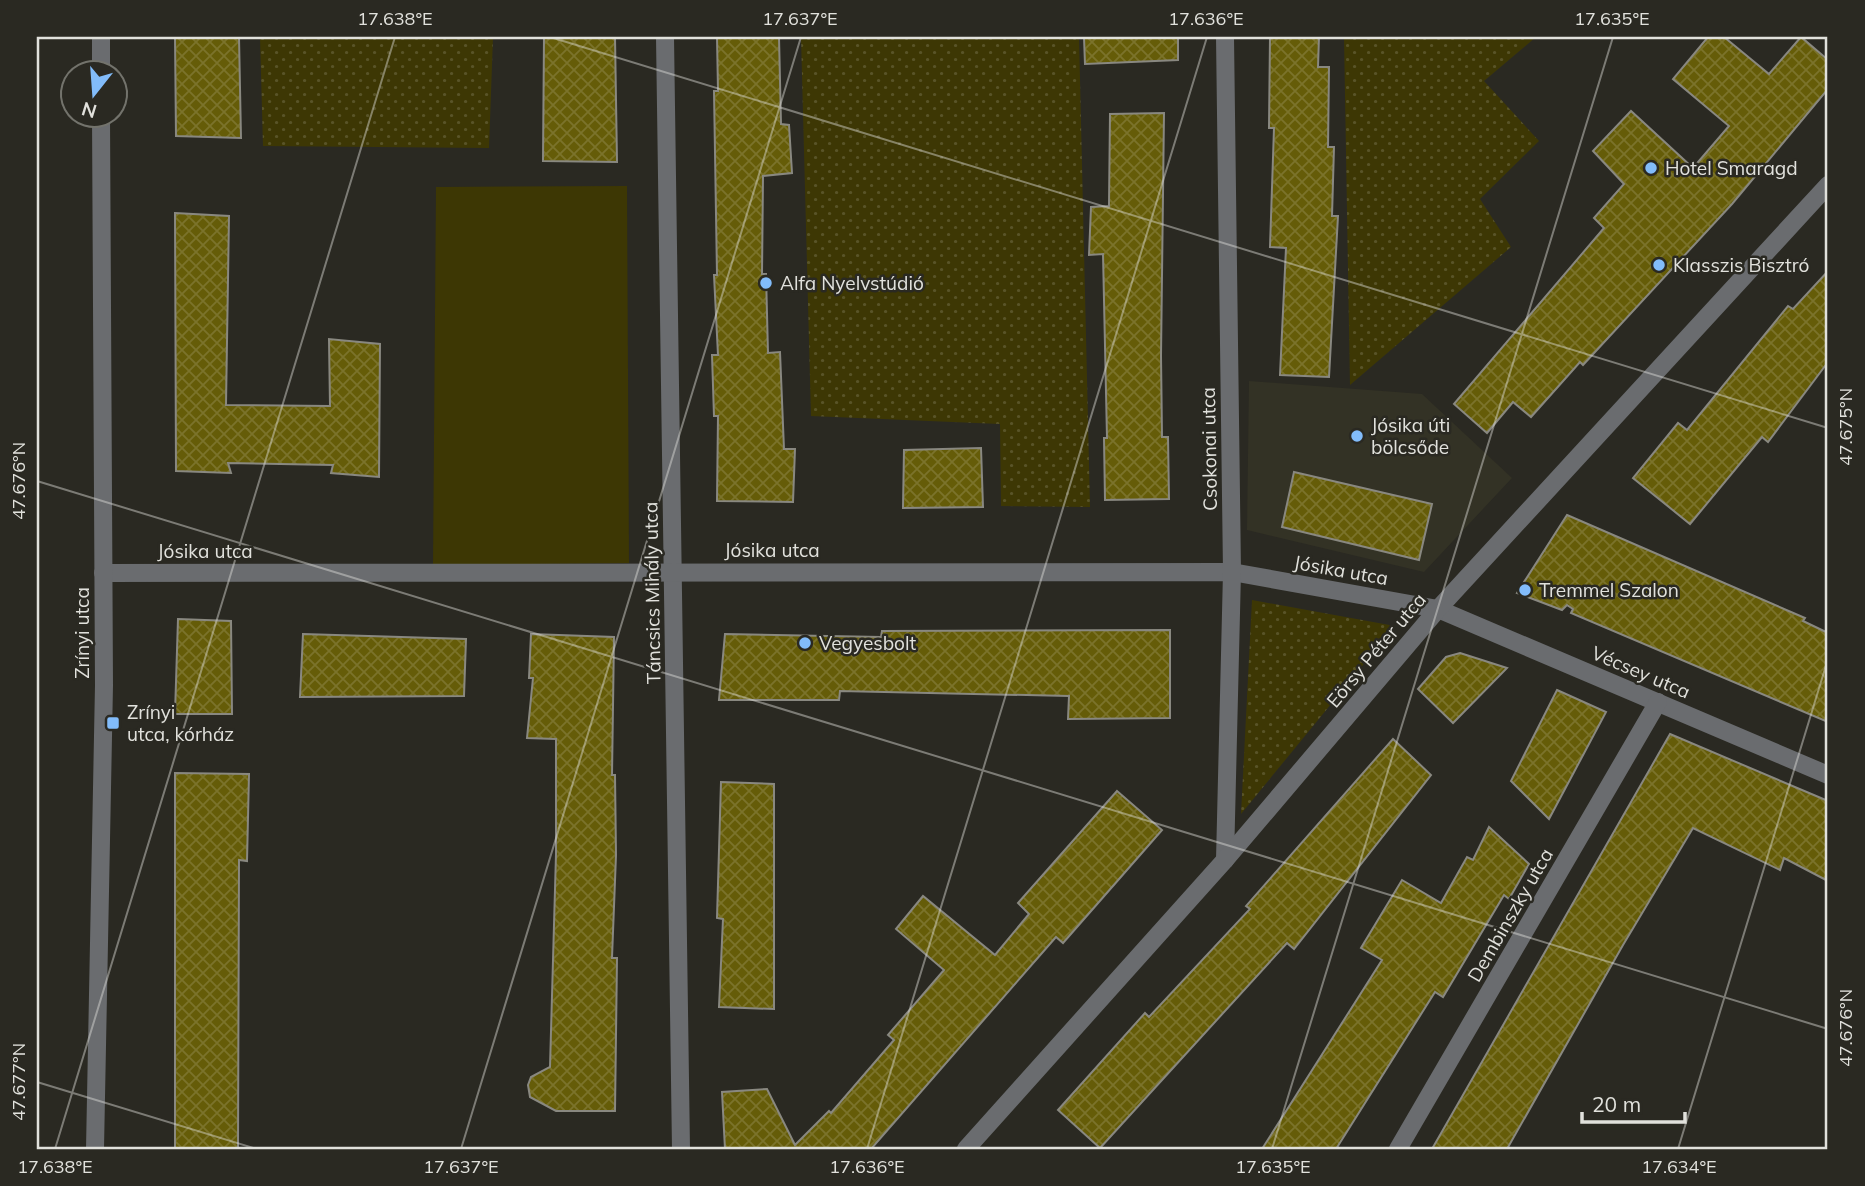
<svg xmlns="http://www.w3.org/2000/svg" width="1865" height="1186" viewBox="0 0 1865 1186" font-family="Mulish,sans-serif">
	<defs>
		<pattern id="park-dots" width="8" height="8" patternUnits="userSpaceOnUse" patternTransform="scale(1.75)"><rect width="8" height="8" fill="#3d3704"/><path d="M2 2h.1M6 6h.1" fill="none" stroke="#595428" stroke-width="1.8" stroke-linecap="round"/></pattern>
		<pattern id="building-cross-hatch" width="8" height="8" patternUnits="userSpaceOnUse" patternTransform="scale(1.75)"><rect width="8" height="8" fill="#655c08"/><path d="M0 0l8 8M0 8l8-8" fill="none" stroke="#7b732b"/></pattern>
	</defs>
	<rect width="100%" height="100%" fill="#2a2922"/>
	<!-- built -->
	<polygon fill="#333225" points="1249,381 1422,394 1512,478 1424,572 1247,530"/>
	<!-- park -->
	<g fill="url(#park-dots)">
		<polygon points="260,37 493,37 489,148 263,146"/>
		<polygon points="801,37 1079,37 1090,507 1001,506 1000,424 811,416"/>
		<polygon points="1344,37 1536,37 1484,81 1539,141 1480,199 1511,247 1350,385"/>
		<polygon points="1252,600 1395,626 1241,814"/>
	</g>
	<!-- garden -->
	<polygon fill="#3d3704" points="627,186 629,563 433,565 436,187"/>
	<!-- building -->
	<g fill="url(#building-cross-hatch)" stroke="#898880" stroke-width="2">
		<polygon points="175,37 239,37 241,138 176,136"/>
		<polygon points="544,37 615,37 617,162 543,161"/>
		<polygon points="717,37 779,37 781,124 789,125 792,173 763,176 762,274 766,274 768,353 780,352 784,449 795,449 793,502 717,501 718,416 714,416 712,355 718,355 714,275 717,275 714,91 718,91"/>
		<polygon points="1084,37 1178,37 1178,60 1085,64"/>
		<polygon points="1270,37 1319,37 1318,67 1329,67 1328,147 1334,147 1332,216 1338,216 1329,377 1280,375 1286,248 1270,247 1274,128 1269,128"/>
		<polygon points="1708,37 1724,37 1769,74 1801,37 1828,60 1828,89 1732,204 1583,365 1580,362 1531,417 1513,402 1487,433 1454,404 1604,228 1594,218 1624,184 1593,151 1631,111 1693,168 1729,126 1673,79"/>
		<polygon points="1164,113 1161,356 1162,437 1168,437 1169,499 1105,500 1104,438 1107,438 1103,254 1089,255 1091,207 1109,206 1110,114"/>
		<polygon points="175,213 229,216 226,405 330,406 329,339 380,344 379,477 331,473 333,465 228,463 231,473 176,471"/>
		<polygon points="1828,271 1828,362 1768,442 1762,437 1690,524 1633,478 1678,423 1687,430 1788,306 1793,309"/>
		<polygon points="981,448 983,507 903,508 904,450"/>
		<polygon points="1294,472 1432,504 1419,560 1282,527"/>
		<polygon points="1567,515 1805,618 1803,621 1828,633 1828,722 1571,613 1573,609 1567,605 1562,610 1517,593"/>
		<polygon points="178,619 231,621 232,714 175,714"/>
		<polygon points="1170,630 1170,718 1068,719 1069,696 840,691 839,700 719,700 725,634 881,637 882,631"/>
		<polygon points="303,634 466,639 464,696 300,697"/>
		<polygon points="531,634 614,637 612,775 615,775 616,855 612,958 617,958 615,1111 556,1111 530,1097 528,1085 531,1077 550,1067 556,854 556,739 527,738 533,678 529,678"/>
		<polygon points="1460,653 1507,668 1453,723 1418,689 1446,657"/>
		<polygon points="1557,690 1606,712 1549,819 1511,781"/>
		<polygon points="1670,734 1828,801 1828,881 1784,858 1780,870 1693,828 1623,945 1507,1149 1432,1149"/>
		<polygon points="1393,739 1431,775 1294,949 1287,943 1100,1148 1058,1110 1145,1013 1149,1017 1250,909 1246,906"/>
		<polygon points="175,773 249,774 247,861 239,860 238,1149 175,1149"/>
		<polygon points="721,782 774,784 774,1009 719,1007 723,919 717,918"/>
		<polygon points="1117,791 1162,830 1063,943 1056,937 871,1149 725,1149 722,1092 767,1089 795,1145 829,1111 831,1113 894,1040 888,1035 944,970 896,929 923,896 995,955 1029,914 1018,903"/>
		<polygon points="1489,827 1529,864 1509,899 1504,895 1443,997 1435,992 1336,1149 1262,1149 1382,960 1361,948 1402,880 1441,903 1467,857 1473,860"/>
	</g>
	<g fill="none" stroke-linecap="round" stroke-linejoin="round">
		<!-- minor -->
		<g stroke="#6a6c6f" stroke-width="18">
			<polyline points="665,37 681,1149"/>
			<polyline points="101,74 101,37"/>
			<polyline points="103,573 1232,572 1438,609 1828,775"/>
			<polyline points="1225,860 1232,572 1225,37"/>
			<polyline points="95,1149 104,685 101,116"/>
			<polyline points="966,1149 1225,860 1438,609 1828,185"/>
			<polyline points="1398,1149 1658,702"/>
		</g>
	</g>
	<!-- ticks -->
	<path fill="none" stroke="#e1e1dc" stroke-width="2" stroke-opacity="0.45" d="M 550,37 L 1828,428M 37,481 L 1828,1029M 37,1082 L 257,1149M 55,1149 L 395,37M 461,1149 L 801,37M 867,1149 L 1207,37M 1272,1149 L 1613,37M 1678,1149 L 1828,659"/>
	<!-- markers -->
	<g fill="#82bcfa" stroke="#2a2922" stroke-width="2.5">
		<circle cx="1651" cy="168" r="7"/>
		<circle cx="1659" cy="265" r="7"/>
		<circle cx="766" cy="283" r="7"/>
		<circle cx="1357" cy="436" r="7"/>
		<circle cx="1525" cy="590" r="7"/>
		<circle cx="805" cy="643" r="7"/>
		<rect x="106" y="716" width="14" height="14" rx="3.5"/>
	</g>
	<g text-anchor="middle" stroke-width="5" stroke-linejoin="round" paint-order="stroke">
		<!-- poi labels -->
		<g font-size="19" fill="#e1e1dc" stroke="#2a2922" text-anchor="start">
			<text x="1665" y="175">Hotel Smaragd</text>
			<text x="1673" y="272">Klasszis Bisztró</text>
			<text x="780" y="290">Alfa Nyelvstúdió</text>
			<text x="1371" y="432">Jósika úti<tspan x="1371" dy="22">bölcsőde</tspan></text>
			<text x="1539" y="597">Tremmel Szalon</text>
			<text x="819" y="650">Vegyesbolt</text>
			<text x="127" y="719">Zrínyi<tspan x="127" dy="22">utca, kórház</tspan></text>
		</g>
		<!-- street labels -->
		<g font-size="19" fill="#e1e1dc" stroke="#2a2922">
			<text transform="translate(1209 449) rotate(-91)" y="7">Csokonai utca</text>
			<text x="772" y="557">Jósika utca</text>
			<text x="205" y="558">Jósika utca</text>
			<text transform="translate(1341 570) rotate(10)" y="7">Jósika utca</text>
			<text transform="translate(652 593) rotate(-91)" y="7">Táncsics Mihály utca</text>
			<text transform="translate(82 633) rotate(-90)" y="7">Zrínyi utca</text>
			<text transform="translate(1376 650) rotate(-50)" y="7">Eörsy Péter utca</text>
			<text transform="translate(1641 672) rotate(23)" y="7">Vécsey utca</text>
			<text transform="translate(1510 915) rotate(-60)" y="7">Dembinszky utca</text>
		</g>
	</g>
	<!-- border -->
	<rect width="1865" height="1186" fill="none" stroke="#2a2922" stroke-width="77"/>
	<!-- north arrow -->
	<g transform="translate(94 94) rotate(197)"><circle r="33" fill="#2a2922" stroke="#73736c" stroke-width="2"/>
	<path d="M0-5L12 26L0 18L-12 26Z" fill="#82bcfa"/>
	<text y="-10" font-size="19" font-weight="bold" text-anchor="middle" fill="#e1e1dc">N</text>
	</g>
	<!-- scale -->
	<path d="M1582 1112v10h103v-10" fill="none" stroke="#e1e1dc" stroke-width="3.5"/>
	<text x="1592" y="1112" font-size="21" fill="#e1e1dc" stroke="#2a2922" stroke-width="5" paint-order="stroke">20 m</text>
	<rect x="38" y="38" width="1788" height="1110" fill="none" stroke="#e1e1dc" stroke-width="2.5"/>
	<g font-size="18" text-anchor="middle" fill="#e1e1dc">
		<text x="395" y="25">17.638°E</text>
		<text x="800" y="25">17.637°E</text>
		<text x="1206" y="25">17.636°E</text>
		<text x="1612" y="25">17.635°E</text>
		<text transform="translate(1846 427) rotate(-90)" y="6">47.675°N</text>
		<text transform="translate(19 481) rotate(-90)" y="6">47.676°N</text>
		<text transform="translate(1846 1028) rotate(-90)" y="6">47.676°N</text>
		<text transform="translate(19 1082) rotate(-90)" y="6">47.677°N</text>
		<text x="55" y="1173">17.638°E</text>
		<text x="461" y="1173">17.637°E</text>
		<text x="867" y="1173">17.636°E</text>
		<text x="1273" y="1173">17.635°E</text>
		<text x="1679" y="1173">17.634°E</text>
	</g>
</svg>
